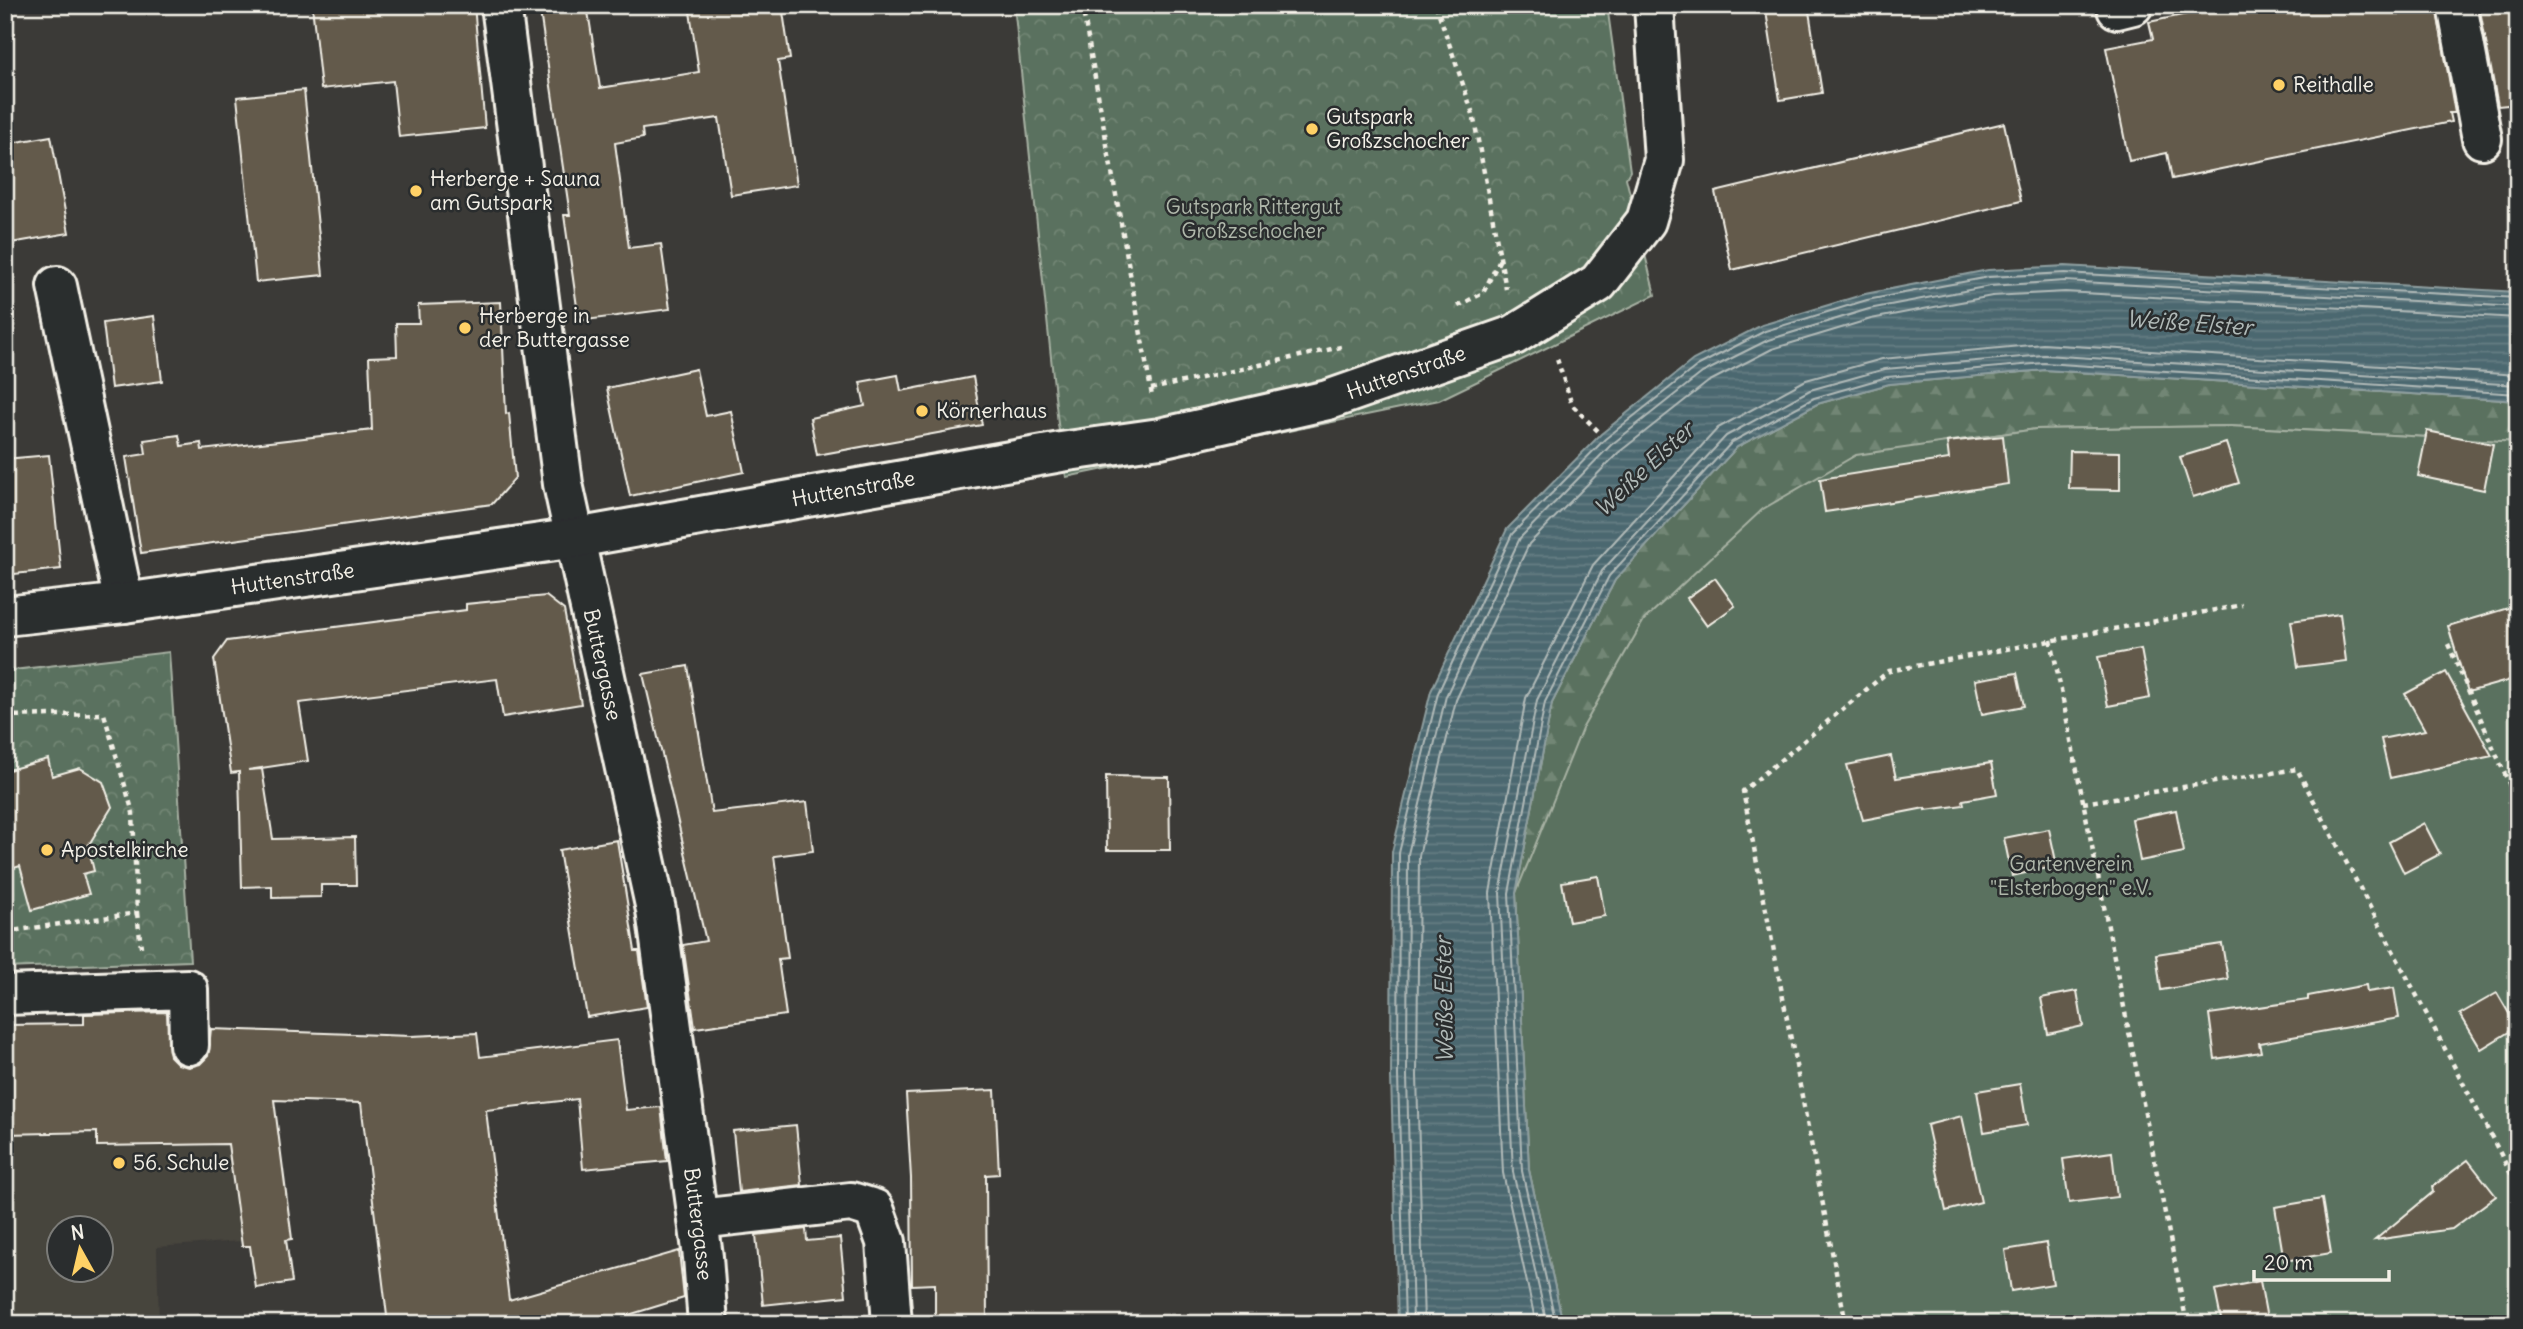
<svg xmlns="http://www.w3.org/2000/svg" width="2523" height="1329" viewBox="0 0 2523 1329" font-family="Delius,sans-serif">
	<defs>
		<pattern id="forest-firs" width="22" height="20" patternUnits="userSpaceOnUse" patternTransform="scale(1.75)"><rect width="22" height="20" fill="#5a715e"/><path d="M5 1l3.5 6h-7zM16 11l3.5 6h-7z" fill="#728675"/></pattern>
		<pattern id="park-crowns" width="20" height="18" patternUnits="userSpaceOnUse" patternTransform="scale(1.75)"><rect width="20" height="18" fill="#5a715e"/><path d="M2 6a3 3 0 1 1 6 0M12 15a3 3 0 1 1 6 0" fill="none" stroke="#728675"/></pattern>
		<pattern id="water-rules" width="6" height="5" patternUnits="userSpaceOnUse" patternTransform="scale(1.75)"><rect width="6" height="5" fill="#4c6870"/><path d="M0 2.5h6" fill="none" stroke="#667e84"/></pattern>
	</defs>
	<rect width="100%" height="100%" fill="#3b3a37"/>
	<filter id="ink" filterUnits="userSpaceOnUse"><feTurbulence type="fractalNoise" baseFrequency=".0143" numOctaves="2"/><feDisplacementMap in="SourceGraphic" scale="14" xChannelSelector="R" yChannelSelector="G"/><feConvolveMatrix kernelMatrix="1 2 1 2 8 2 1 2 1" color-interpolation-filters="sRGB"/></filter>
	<g filter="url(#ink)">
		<!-- built -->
		<path fill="#47443d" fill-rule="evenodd" d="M 196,1029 L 225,1099 L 241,1241 L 157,1247 L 159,1324 L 5,1324 L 5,1042 L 179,1037 ZM 60,1228 L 102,1228 L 102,1270 L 60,1270 Z"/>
		<!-- forest -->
		<polygon fill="url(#forest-firs)" stroke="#a7b1a3" stroke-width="2" points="2045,370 2518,401 2518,442 2229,426 2036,429 1947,442 1516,893 1552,703 1615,580 1737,447 1817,404 1889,384"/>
		<!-- park -->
		<g fill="url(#park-crowns)" stroke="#a7b1a3" stroke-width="2">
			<polygon points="1014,5 1607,5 1630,171 1626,178 1655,295 1439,400 1066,477 1058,424"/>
			<polygon points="169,652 190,961 5,968 5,671"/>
		</g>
		<!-- garden -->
		<polygon fill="#5a715e" stroke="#a7b1a3" stroke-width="2" points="2229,426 2518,442 2518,1324 1563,1324 1529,1170 1516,893 1582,729 1644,620 1763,509 1856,455 2036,429"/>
		<!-- water -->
		<polygon fill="url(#water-rules)" stroke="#8f9fa0" stroke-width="2" points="2065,266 2518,292 2518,401 2045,370 1889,384 1817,404 1737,447 1615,580 1552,703 1516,893 1529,1170 1563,1324 1398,1324 1391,1076 1392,852 1431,691 1507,529 1601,434 1693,360 1762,325 1865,294 1988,270"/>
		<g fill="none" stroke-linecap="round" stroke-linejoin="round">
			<!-- shore -->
			<g stroke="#b1bab8" stroke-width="2">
				<polyline points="1405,1324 1398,1076 1399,853 1438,693 1512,534 1605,439 1697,366 1765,331 1867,300 1989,277 2065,273 2518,298"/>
				<polyline points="1413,1324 1407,1076 1408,854 1446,696 1520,538 1611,445 1702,373 1768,340 1869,309 1990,286 2065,281 2518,307"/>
				<polyline points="1424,1324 1417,1076 1419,856 1456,700 1529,544 1618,453 1708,382 1772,349 1871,319 1992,296 2065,292 2518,318"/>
				<polyline points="1536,1324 1503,1173 1490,893 1526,698 1593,565 1718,428 1806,380 1882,359 2043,344 2518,375"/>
				<polyline points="1547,1324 1513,1172 1500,893 1537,700 1602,571 1726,436 1810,390 1885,369 2044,355 2518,385"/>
				<polyline points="1556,1324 1522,1171 1509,893 1545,702 1609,576 1732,442 1814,398 1887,377 2044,363 2518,394"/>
			</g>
		</g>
		<!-- building -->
		<g fill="#635a4b" stroke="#f4f1e8" stroke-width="2">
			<polygon points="312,5 474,5 485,128 399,137 393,81 321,89"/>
			<polygon points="539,5 587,5 600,88 699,72 689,5 782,5 790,59 778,61 797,185 731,195 719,118 642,129 643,138 615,143 629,248 661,244 670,309 579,321 564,215 570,215"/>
			<polygon points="1765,5 1808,5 1822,93 1780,100"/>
			<polygon points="2230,5 2436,5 2455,113 2449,113 2451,122 2172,179 2167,153 2129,161 2106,48 2153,39 2149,22"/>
			<polygon points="2479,5 2518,5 2518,104 2498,106"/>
			<polygon points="304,90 323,275 256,282 237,97"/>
			<polygon points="2004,123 2021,201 1732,270 1715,192"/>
			<polygon points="51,136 69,233 5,244 5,144"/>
			<polygon points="501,302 506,414 509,413 515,478 492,504 141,553 126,457 146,454 144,440 179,435 181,446 201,443 202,450 372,430 369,357 397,356 396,323 419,323 418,305"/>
			<polygon points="154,316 162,381 111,388 103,323"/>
			<polygon points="696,369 706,416 731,411 744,472 630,496 607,388"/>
			<polygon points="898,375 901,391 973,377 982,425 817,455 810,418 865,406 860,382"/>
			<polygon points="2427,431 2493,444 2484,490 2418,476"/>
			<polygon points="2003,436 2008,484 1825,512 1820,479 1949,459 1947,442"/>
			<polygon points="2226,443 2239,483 2193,497 2180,457"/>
			<polygon points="2070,451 2120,452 2120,490 2069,489"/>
			<polygon points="49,455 61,569 5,575 5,459"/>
			<polygon points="1715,578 1735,606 1707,626 1687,598"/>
			<polygon points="546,596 564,610 581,704 503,717 497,679 299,703 308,761 248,770 262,769 273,839 355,837 356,885 321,885 321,897 272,898 272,886 242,887 239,772 231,773 214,659 227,641 466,610 466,604"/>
			<polygon points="2518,605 2518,678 2468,692 2448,626"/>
			<polygon points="2340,614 2346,661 2298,667 2291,621"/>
			<polygon points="2141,649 2150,698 2108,706 2098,657"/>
			<polygon points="688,666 712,813 807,802 813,851 774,856 788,958 778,959 786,1015 695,1028 683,945 706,941 643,674"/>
			<polygon points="2446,672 2492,756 2390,778 2381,739 2425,730 2405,694"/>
			<polygon points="2017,673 2024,706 1982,714 1975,680"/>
			<polygon points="1891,756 1896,778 1991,763 1997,794 1963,800 1964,805 1925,810 1925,808 1863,820 1847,765"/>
			<polygon points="48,759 52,776 80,768 103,782 112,807 88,846 94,871 83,874 89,894 32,910 20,866 5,871 5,771"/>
			<polygon points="1106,776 1169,777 1170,850 1107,850"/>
			<polygon points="2176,810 2184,852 2140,861 2132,819"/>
			<polygon points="2424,823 2440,854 2404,873 2389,842"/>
			<polygon points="2049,829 2057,866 2012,876 2004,838"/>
			<polygon points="617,840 635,951 639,951 647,1007 587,1017 559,850"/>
			<polygon points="1598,876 1605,916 1569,922 1562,882"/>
			<polygon points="2222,944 2228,979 2161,990 2156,954"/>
			<polygon points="2366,985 2367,992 2394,988 2399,1018 2259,1043 2261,1052 2215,1059 2209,1014 2308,1000 2308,996"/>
			<polygon points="2077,991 2083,1026 2048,1034 2041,998"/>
			<polygon points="2497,993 2517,1027 2481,1049 2460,1014"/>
			<polygon points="167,1012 170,1056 178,1064 189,1067 200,1064 208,1056 211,1029 411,1036 477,1033 480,1057 617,1040 626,1110 661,1107 667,1161 583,1169 577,1099 486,1110 509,1300 679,1251 684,1298 599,1324 388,1324 361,1103 274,1100 292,1239 286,1240 292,1282 256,1288 250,1246 242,1246 228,1144 97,1146 97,1132 5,1134 5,1025 84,1024 84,1014"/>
			<polygon points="2020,1084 2027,1125 1984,1132 1977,1091"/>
			<polygon points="995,1090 999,1174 986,1175 987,1324 935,1324 935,1284 912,1285 911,1178 906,1094"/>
			<polygon points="1962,1116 1981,1202 1946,1211 1927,1125"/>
			<polygon points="796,1125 802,1185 739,1192 733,1131"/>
			<polygon points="2112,1152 2117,1197 2069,1203 2063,1159"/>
			<polygon points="2468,1160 2496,1196 2452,1229 2375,1240 2433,1192 2432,1187"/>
			<polygon points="2322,1199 2331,1253 2284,1261 2275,1207"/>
			<polygon points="806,1229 807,1241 840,1238 846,1296 763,1305 756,1235"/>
			<polygon points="2046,1243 2053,1284 2011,1291 2005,1250"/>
			<polygon points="2260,1281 2268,1324 2222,1324 2215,1290"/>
		</g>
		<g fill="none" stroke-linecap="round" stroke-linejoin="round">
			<!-- minor casing -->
			<g stroke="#f4f1e8" stroke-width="44">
				<g id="minor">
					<path id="s1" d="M 501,5 L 563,484 L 656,910 L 703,1257 L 708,1324"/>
					<polyline points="2116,5 2117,9 2133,5"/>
					<polyline points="2457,5 2482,139"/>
					<polyline points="57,286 124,603"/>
					<path id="s2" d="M 5,616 L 124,603 L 576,538 L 1061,452 L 1160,438 L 1328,400 L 1514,335 L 1598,283 L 1646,221 L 1664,160 L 1654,5"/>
					<polyline points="5,995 188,989 189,1045"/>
					<polyline points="698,1219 851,1202 874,1209 886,1242 892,1324"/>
				</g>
			</g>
			<!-- path -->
			<g stroke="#f4f1e8" stroke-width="4.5" stroke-dasharray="5 5" stroke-linecap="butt">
				<polyline points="1082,5 1152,396"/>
				<polyline points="1436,5 1473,114 1506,289"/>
				<polyline points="1458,306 1483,293 1500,259"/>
				<polyline points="1557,359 1572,405 1601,434"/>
				<polyline points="1151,389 1341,347"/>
				<polyline points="2051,640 2187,1324"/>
				<polyline points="2448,644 2518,804"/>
				<polyline points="5,716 104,714 133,813 137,913 5,932"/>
				<polyline points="2083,803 2297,769 2518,1187"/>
				<polyline points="137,913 141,947"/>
				<polyline points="1846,1324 1743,791 1889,671 2242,605"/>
			</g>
			<!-- minor -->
			<use href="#minor" stroke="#2a2d2e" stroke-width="38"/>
		</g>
	</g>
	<!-- markers -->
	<g fill="#ffd166" stroke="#2a2d2e" stroke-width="2.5">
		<circle cx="2279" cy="85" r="7"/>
		<circle cx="1312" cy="129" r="7"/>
		<circle cx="416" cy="191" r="7"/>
		<circle cx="465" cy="328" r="7"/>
		<circle cx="922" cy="411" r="7"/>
		<circle cx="47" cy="850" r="7"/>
		<circle cx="119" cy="1163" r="7"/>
	</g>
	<g text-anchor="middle" stroke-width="5" stroke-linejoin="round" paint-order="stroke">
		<!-- poi labels -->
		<g font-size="21" fill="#f4f1e8" stroke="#2a2d2e" text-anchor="start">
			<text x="2293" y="92">Reithalle</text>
			<text x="1326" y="124">Gutspark<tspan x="1326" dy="24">Großzschocher</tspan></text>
			<text x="430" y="186">Herberge + Sauna<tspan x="430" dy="24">am Gutspark</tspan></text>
			<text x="479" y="323">Herberge in<tspan x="479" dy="24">der Buttergasse</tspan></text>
			<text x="936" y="418">Körnerhaus</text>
			<text x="61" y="857">Apostelkirche</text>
			<text x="133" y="1170">56. Schule</text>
		</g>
		<!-- park labels -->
		<g font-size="21" fill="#afb7aa" stroke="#2a2d2e">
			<text x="1253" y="214">Gutspark Rittergut<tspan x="1253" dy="24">Großzschocher</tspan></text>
			<text x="2071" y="871">Gartenverein<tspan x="2071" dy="24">"Elsterbogen" e.V.</tspan></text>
		</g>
		<!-- street labels -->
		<g font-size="21" fill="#f4f1e8" stroke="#2a2d2e">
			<text dy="7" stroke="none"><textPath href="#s2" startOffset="1424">Huttenstraße</textPath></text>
			<text dy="7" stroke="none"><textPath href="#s2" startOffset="858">Huttenstraße</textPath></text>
			<text dy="7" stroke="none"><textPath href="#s2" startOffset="290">Huttenstraße</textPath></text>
			<text dy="7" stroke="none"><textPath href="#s1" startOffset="668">Buttergasse</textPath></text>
			<text dy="7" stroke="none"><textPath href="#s1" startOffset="1236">Buttergasse</textPath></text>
		</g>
		<!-- water labels -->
		<g font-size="23" font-style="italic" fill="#b1bab8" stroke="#2a2d2e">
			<text transform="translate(2189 323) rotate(4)" y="8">Weiße Elster</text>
			<text transform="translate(1644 469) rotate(-43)" y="8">Weiße Elster</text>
			<text transform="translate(1444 1000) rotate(-91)" y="8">Weiße Elster</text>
		</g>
	</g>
	<!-- margin -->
	<rect width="2523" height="1329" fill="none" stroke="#2a2d2e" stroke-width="28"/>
	<rect x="14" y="14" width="2495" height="1301" fill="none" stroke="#f4f1e8" stroke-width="2.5" filter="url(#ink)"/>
	<!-- north arrow -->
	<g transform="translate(80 1249) rotate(352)"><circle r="33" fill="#2a2d2e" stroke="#7b7b78" stroke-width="2"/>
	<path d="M0-5L12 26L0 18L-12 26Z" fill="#ffd166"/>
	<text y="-10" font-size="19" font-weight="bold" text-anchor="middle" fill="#f4f1e8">N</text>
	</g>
	<!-- scale -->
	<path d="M2254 1270v10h135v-10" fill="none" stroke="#f4f1e8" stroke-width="3.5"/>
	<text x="2264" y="1270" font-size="21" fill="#f4f1e8" stroke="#2a2d2e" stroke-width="5" paint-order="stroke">20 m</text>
</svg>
